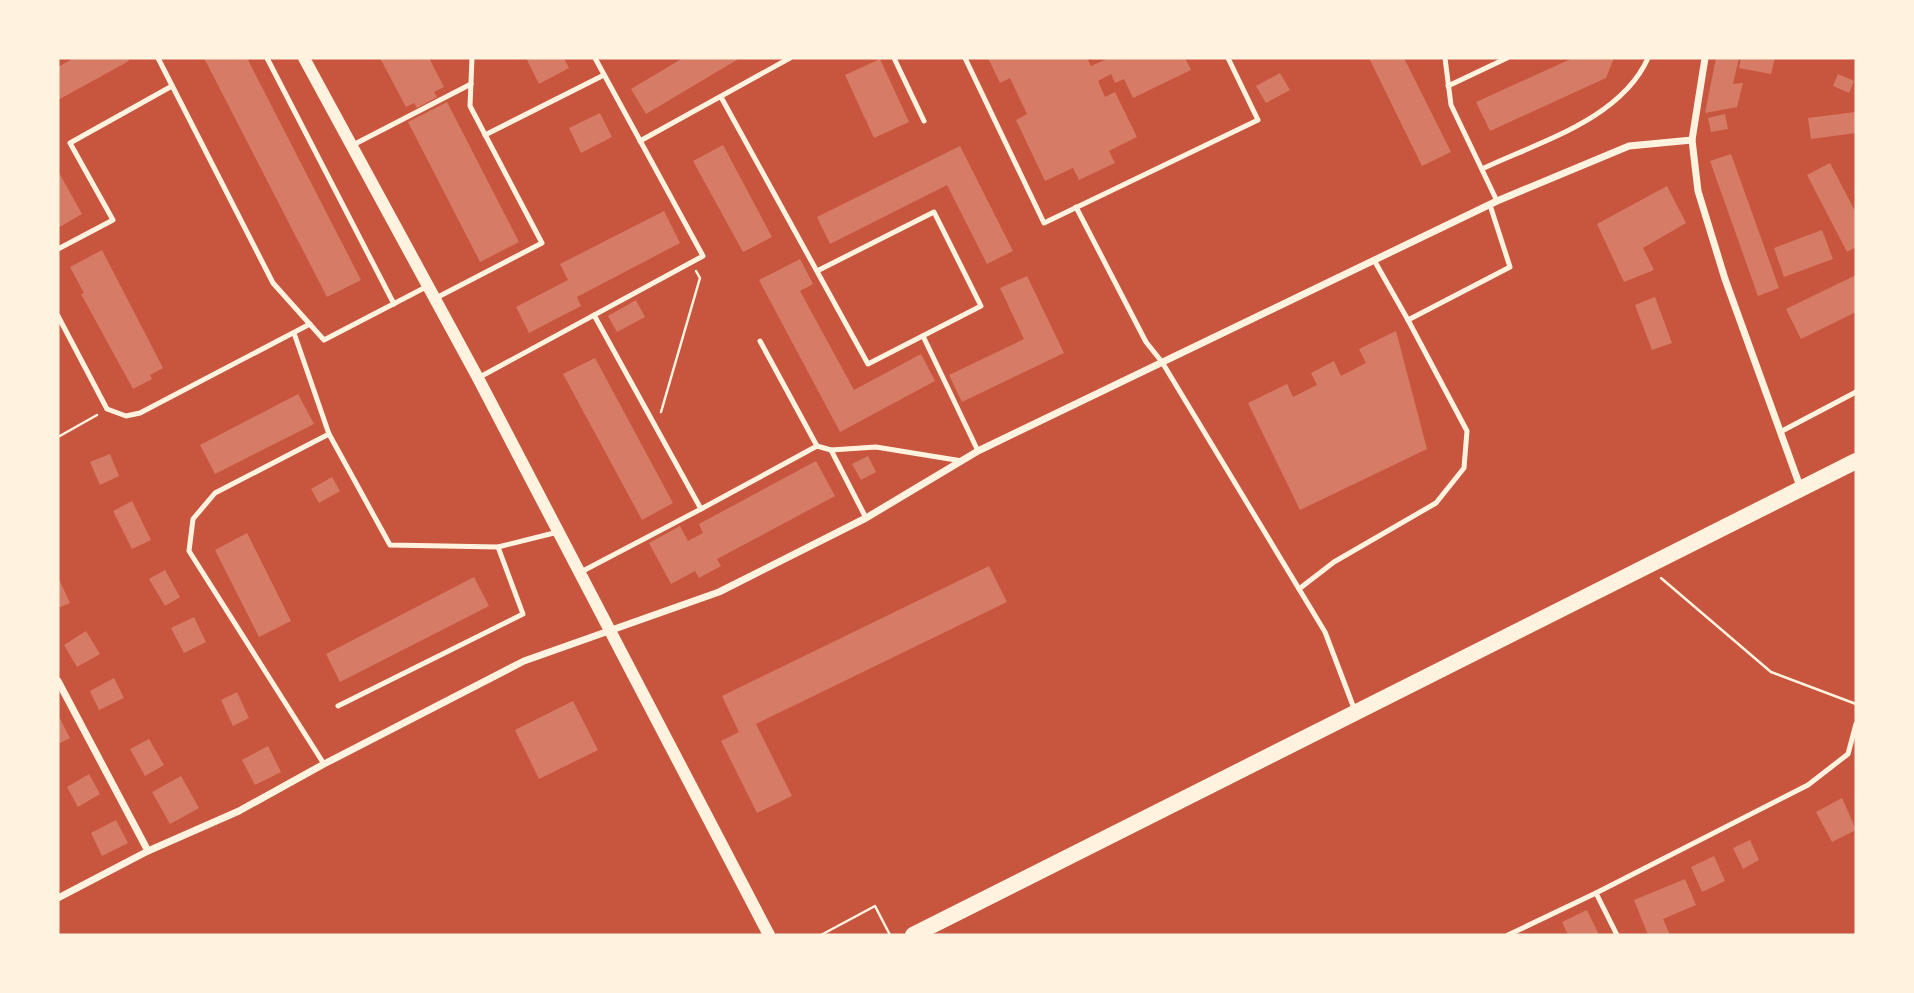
<svg xmlns="http://www.w3.org/2000/svg" width="1914" height="993" viewBox="0 0 1914 993" font-family="'Noto Sans',sans-serif">
	<rect width="100%" height="100%" fill="#c8553d"/>
	<!-- building -->
	<g fill="#d67c66">
		<polygon points="74,58 127,58 129,61 58,100 58,67"/>
		<polygon points="204,58 247,58 361,280 327,297"/>
		<polygon points="380,58 429,58 444,87 434,92 437,97 417,108 414,103 406,107"/>
		<polygon points="526,58 564,58 569,68 539,84"/>
		<polygon points="683,58 740,58 646,114 631,89"/>
		<polygon points="988,58 1087,58 1091,66 1109,58 1185,58 1191,70 1133,98 1124,79 1115,83 1111,74 1098,81 1105,97 1115,92 1137,137 1109,151 1115,163 1079,180 1073,168 1045,181 1016,120 1027,114 1010,78 1000,83"/>
		<polygon points="1369,58 1404,58 1451,152 1422,166"/>
		<polygon points="1573,58 1614,58 1606,78 1490,131 1476,102"/>
		<polygon points="1716,58 1739,58 1733,84 1743,83 1737,107 1705,113"/>
		<polygon points="1741,58 1775,58 1771,74 1739,68"/>
		<polygon points="880,59 909,122 874,138 845,75"/>
		<polygon points="1280,73 1290,90 1266,103 1256,86"/>
		<polygon points="1838,74 1854,81 1849,93 1833,86"/>
		<polygon points="447,102 519,242 480,262 408,122"/>
		<polygon points="1855,112 1856,133 1811,139 1808,118"/>
		<polygon points="600,113 612,137 581,153 569,128"/>
		<polygon points="1725,114 1728,129 1711,132 1708,118"/>
		<polygon points="723,145 772,237 743,252 693,161"/>
		<polygon points="960,146 1013,251 987,264 947,185 830,244 817,217"/>
		<polygon points="1731,154 1779,288 1758,296 1710,161"/>
		<polygon points="1830,163 1856,213 1856,247 1847,252 1807,175"/>
		<polygon points="58,171 82,214 58,228"/>
		<polygon points="1667,186 1686,223 1643,248 1654,270 1624,282 1597,224"/>
		<polygon points="664,211 680,243 577,297 581,306 529,333 516,307 568,280 560,264"/>
		<polygon points="1822,230 1833,259 1784,277 1774,248"/>
		<polygon points="102,250 163,368 150,375 152,379 133,389 81,294 84,293 70,267"/>
		<polygon points="800,259 813,284 800,291 854,390 921,354 935,381 840,432 759,280"/>
		<polygon points="1856,275 1856,312 1801,339 1786,309"/>
		<polygon points="1027,276 1064,353 962,402 949,375 1024,339 1000,288"/>
		<polygon points="1655,297 1672,343 1652,350 1635,305"/>
		<polygon points="636,300 645,317 617,332 608,316"/>
		<polygon points="1396,331 1427,449 1300,510 1248,403 1287,384 1293,397 1317,385 1311,373 1334,361 1341,376 1366,363 1359,349"/>
		<polygon points="595,358 673,503 642,520 563,374"/>
		<polygon points="298,394 314,424 215,474 200,445"/>
		<polygon points="110,454 119,476 100,485 90,462"/>
		<polygon points="868,456 876,472 861,480 852,464"/>
		<polygon points="816,461 835,496 717,559 721,566 699,578 695,571 671,584 649,543 680,526 688,541 703,533 699,524"/>
		<polygon points="332,477 340,491 319,503 311,489"/>
		<polygon points="132,501 151,540 132,549 113,511"/>
		<polygon points="247,533 291,621 259,637 215,550"/>
		<polygon points="989,566 1007,602 756,724 792,796 757,813 721,741 739,732 722,696"/>
		<polygon points="165,570 180,597 165,606 149,579"/>
		<polygon points="58,577 70,603 58,608"/>
		<polygon points="474,577 489,606 340,682 326,654"/>
		<polygon points="194,617 206,642 184,653 171,628"/>
		<polygon points="86,631 100,654 77,667 64,645"/>
		<polygon points="114,678 124,698 99,710 90,691"/>
		<polygon points="237,692 249,718 233,726 221,700"/>
		<polygon points="573,701 598,750 539,779 515,730"/>
		<polygon points="58,715 70,738 58,744"/>
		<polygon points="149,739 164,765 145,776 130,749"/>
		<polygon points="268,746 281,772 255,785 242,760"/>
		<polygon points="89,774 100,794 78,807 67,787"/>
		<polygon points="181,776 199,808 170,824 152,792"/>
		<polygon points="1842,798 1856,830 1832,842 1816,812"/>
		<polygon points="116,820 128,843 102,856 91,833"/>
		<polygon points="1750,840 1759,860 1743,869 1733,848"/>
		<polygon points="1714,856 1725,881 1702,892 1691,867"/>
		<polygon points="1685,879 1696,905 1663,919 1670,935 1648,935 1634,900"/>
		<polygon points="1587,910 1599,935 1568,935 1562,922"/>
	</g>
	<g fill="none" stroke-linecap="round" stroke-linejoin="round">
		<!-- path -->
		<g stroke="#fff3e0" stroke-width="2.5">
			<polyline points="661,412 700,278 696,271"/>
			<polyline points="58,437 97,415"/>
			<polyline points="1661,578 1771,672 1856,704"/>
			<polyline points="821,935 875,906 890,935"/>
		</g>
		<!-- service -->
		<g stroke="#fff3e0" stroke-width="5">
			<polyline points="158,58 273,283 324,340 426,287"/>
			<polyline points="267,58 394,304"/>
			<polyline points="894,58 924,121"/>
			<polyline points="965,58 1044,223 1258,120 1228,58"/>
			<polyline points="1445,58 1451,105 1497,201"/>
			<polyline points="1448,86 1507,58"/>
			<polyline points="721,97 868,364 981,306 934,212 817,271"/>
			<polyline points="485,135 604,75"/>
			<polyline points="640,141 790,58"/>
			<polyline points="351,146 471,84"/>
			<path d="M 1482,169 C 1539,142 1621,119 1648,58"/>
			<polyline points="1076,207 1146,342 1162,362 1325,632 1355,711"/>
			<polyline points="58,249 113,220 70,143 172,86"/>
			<polyline points="1374,260 1408,320 1510,267 1490,205"/>
			<polyline points="436,298 542,243 470,106 472,58"/>
			<polyline points="594,315 701,509 817,446 831,450 866,518"/>
			<polyline points="58,316 107,409 126,416 140,413 310,324"/>
			<polyline points="294,333 329,434"/>
			<polyline points="923,336 978,451"/>
			<polyline points="760,341 817,446"/>
			<polyline points="478,378 703,256 595,58"/>
			<polyline points="1782,431 1856,392"/>
			<polyline points="831,450 876,447 962,461"/>
			<polyline points="579,573 701,509"/>
			<polyline points="1299,589 1334,562 1436,503 1464,468 1467,431 1408,320"/>
			<polyline points="338,706 523,614 498,547"/>
			<polyline points="324,764 189,551 193,519 215,493 329,434 390,545 498,547 558,532"/>
			<polyline points="1508,935 1596,893"/>
			<polyline points="1617,935 1596,893 1808,785 1848,754 1856,724"/>
		</g>
		<!-- minor -->
		<g stroke="#fff3e0" stroke-width="7">
			<polyline points="1705,58 1692,140 1698,191 1725,279 1801,489"/>
			<polyline points="58,681 148,851"/>
			<polyline points="58,898 148,851 239,811 324,764 524,661 719,592 866,518 978,451 1497,201 1629,146 1692,140"/>
		</g>
		<!-- tertiary -->
		<polyline stroke="#fff3e0" stroke-width="12" points="304,58 478,378 769,935"/>
		<!-- primary -->
		<polyline stroke="#fff3e0" stroke-width="16" points="913,935 1856,461"/>
	</g>
	<!-- border -->
	<rect width="1914" height="993" fill="none" stroke="#fff3e0" stroke-width="119"/>
</svg>
